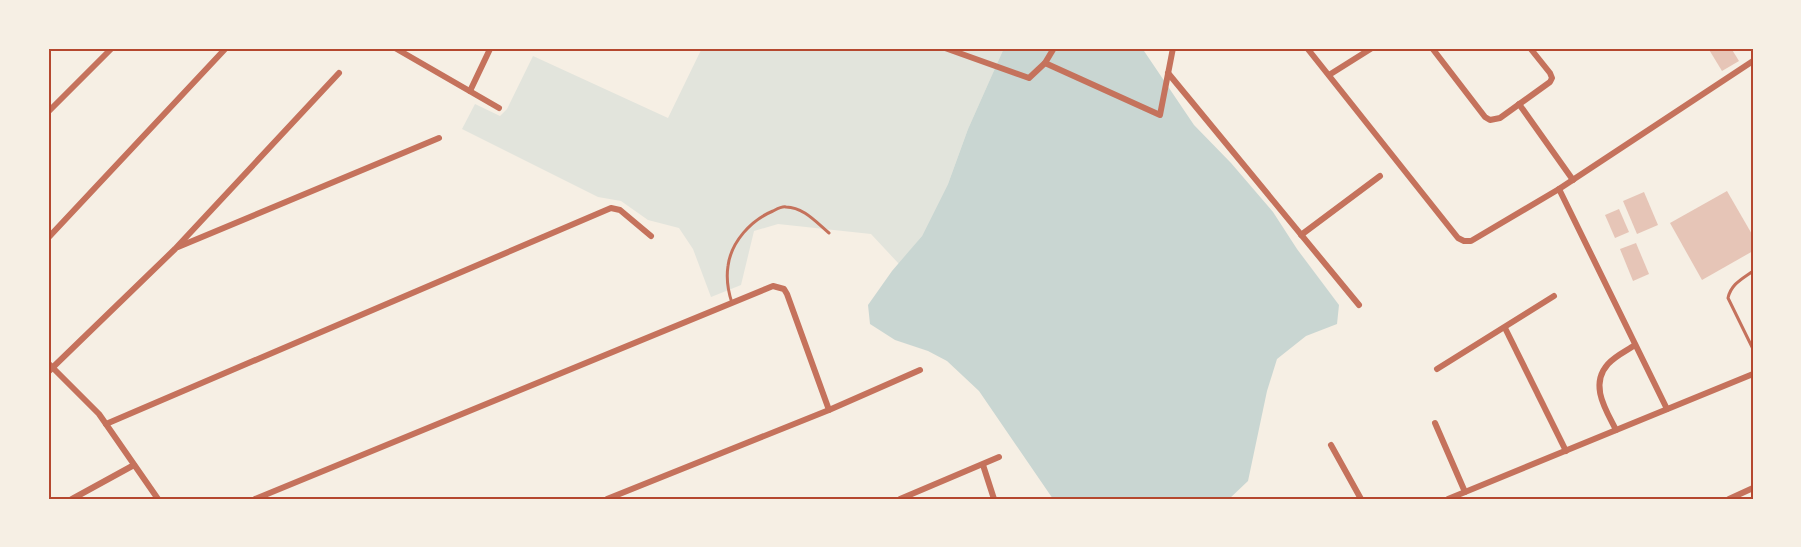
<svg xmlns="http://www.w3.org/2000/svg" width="1801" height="547" viewBox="0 0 1801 547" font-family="'PT Serif',serif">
	<rect width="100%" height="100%" fill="#f6efe4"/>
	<!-- green -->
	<polygon fill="#e2e4dc" points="702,48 1004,48 968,129 948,184 922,236 899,264 871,234 778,224 754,231 741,285 711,297 693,249 679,228 648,220 621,201 598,197 462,129 475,104 500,116 507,109 533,56 668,118"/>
	<!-- water -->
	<polygon fill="#c9d6d2" points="1004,48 1142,48 1194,125 1231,163 1273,212 1297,249 1339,305 1337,324 1306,336 1277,359 1267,391 1248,481 1229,499 1053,499 979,391 947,361 928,351 895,340 870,324 868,305 892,271 922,236 948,184 968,129"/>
	<!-- building -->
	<g fill="#e6c5b7">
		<polygon points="1708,48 1731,48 1739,61 1722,71"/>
		<polygon points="1727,191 1753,236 1753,251 1702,280 1670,223"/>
		<polygon points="1644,192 1658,225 1637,234 1623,201"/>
		<polygon points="1619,209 1629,232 1615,238 1605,215"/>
		<polygon points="1636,243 1649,274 1633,281 1620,249"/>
	</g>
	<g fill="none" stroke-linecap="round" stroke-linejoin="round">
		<!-- service -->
		<g stroke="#c5725c" stroke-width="3">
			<path d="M 1753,271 C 1742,279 1731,284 1728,298 L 1753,349"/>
			<path d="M 732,303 C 728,291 726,279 728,266 C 731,242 751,220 773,211 C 777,209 782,206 786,207 C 803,207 816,222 829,233"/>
		</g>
		<!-- minor -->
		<g stroke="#c5725c" stroke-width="6">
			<polyline points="395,48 499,108"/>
			<polyline points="945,48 1029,78 1045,63 1160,115 1173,48"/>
			<polyline points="1307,48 1458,238 1464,241 1471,241 1559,189 1753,61"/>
			<polyline points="1432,48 1485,117 1490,120 1500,118 1550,82 1552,78 1550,73 1530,48"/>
			<polyline points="1045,63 1054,48"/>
			<polyline points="1168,73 1359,305"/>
			<polyline points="1329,75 1372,48"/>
			<polyline points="470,91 490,49"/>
			<polyline points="1519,104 1573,180"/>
			<polyline points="48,112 112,48"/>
			<polyline points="1559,189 1667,409"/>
			<polyline points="1301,235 1380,176"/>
			<polyline points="48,238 226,48"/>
			<polyline points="178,247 439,138"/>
			<polyline points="1505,328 1566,451"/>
			<polyline points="48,363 99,414 158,499"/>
			<polyline points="1437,369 1554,296"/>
			<polyline points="48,372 175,249 339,73"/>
			<polyline points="1435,423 1465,492"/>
			<polyline points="106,424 611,208 620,210 651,236"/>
			<path d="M 1616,430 C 1606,410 1589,385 1608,364 C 1615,356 1626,351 1635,345"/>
			<polyline points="1331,445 1361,499"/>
			<polyline points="983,465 994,499"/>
			<polyline points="72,499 134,465"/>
			<polyline points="255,499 773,286 784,289 787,294 829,410"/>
			<polyline points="607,499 829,410 920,370"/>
			<polyline points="900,499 999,457"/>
			<polyline points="1448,499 1753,374"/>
			<polyline points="1729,499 1753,488"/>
		</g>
	</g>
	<!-- border -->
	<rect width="1801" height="547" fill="none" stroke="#f6efe4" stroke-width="99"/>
	<rect x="50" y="50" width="1702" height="448" fill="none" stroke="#b5482f" stroke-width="2"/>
</svg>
